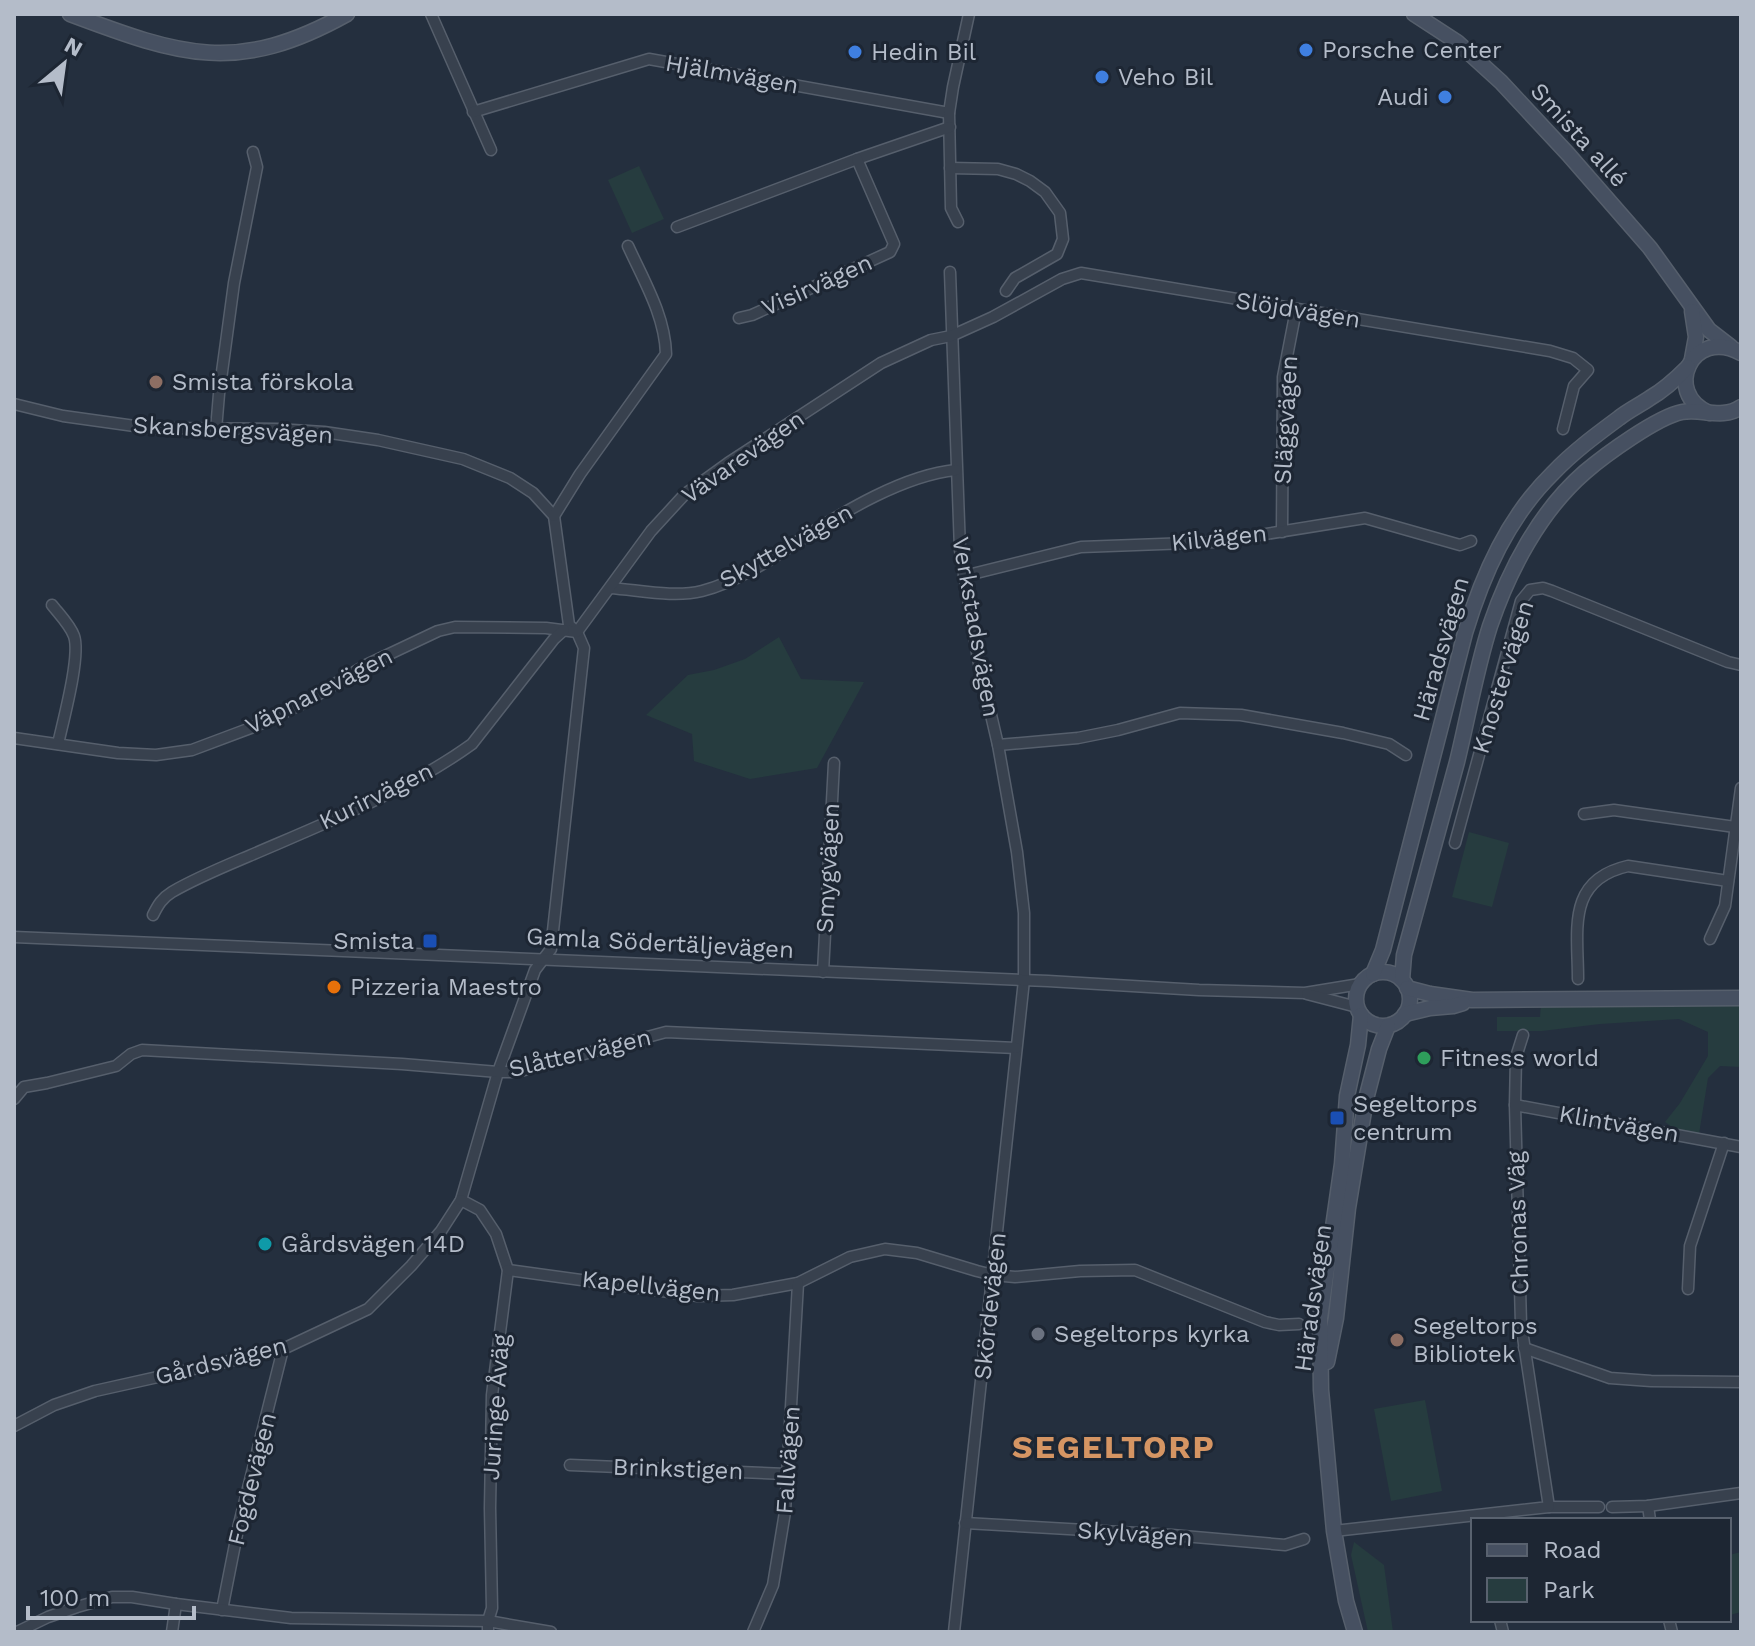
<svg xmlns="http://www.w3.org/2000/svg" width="1755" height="1646" viewBox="0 0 1755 1646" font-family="'Work Sans',sans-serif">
	<rect width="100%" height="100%" fill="#242f3e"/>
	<!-- green -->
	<g fill="#263c3f">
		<polygon points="639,166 664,219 632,233 608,180"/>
		<polygon points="779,637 801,679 864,682 817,768 750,779 694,761 692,734 646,715 688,675 714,670 745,659"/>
		<polygon points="1469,832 1509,843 1492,907 1452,897"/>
		<polygon points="1686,1003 1741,1006 1741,1067 1720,1066 1708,1078 1699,1134 1675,1129 1665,1122 1680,1103 1708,1056 1708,1032 1679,1019 1600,1024 1542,1031 1497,1031 1497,1017 1540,1017 1541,1004"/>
		<polygon points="1425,1400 1442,1491 1391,1501 1374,1409"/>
		<polygon points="1354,1542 1384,1565 1393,1632 1368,1632 1351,1555"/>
		<polygon points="1741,1552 1741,1612 1730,1615 1729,1555"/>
	</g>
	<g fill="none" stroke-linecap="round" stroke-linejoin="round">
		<!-- street casing -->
		<g stroke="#565f6c" stroke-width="13">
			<g id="street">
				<polyline points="431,14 491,150"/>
				<polyline points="473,112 649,59 949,113"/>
				<polyline points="950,168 998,169 1016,174 1030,181 1045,192 1060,213 1063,239 1057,254 1015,278 1006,291"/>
				<polyline points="958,222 951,208 949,113 953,87 969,14"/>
				<polyline points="677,227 857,159 950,127"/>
				<polyline points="950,272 960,550 978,659 998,745 1017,852 1024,913 1024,980 954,1632"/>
				<polyline points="739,318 752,315 890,252 894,244 857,159"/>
				<polyline points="14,404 63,416 149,428 277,429 324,432 378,440 463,459 510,478 533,493 554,516 569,625 577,632 584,648 551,949 535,970 498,1072 461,1200 441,1231 411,1266 368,1309 283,1349 95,1391 54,1405 14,1426"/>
				<polyline points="216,430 219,394 234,283 257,167 253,152"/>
				<path d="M 554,516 L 580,474 L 666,354 C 665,316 644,281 628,246"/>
				<polyline points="1282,532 1283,377 1296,310"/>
				<polyline points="964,576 1081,547 1216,542 1365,518 1460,545 1471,541"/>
				<path d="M 610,588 C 639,590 674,598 702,591 C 737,582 770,560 800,540 C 843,512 904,475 956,470"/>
				<path d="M 52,605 C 59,614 70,625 74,636 C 81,656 63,721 58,744"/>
				<polyline points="14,738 118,753 156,755 192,750 256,726 306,702 364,666 438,631 455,627 546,628 577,632 651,531 685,494 728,463 881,363 931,340 951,336 993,317 1062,279 1081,273 1550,351 1573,358 1588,370 1574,386 1563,429"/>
				<polyline points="998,745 1078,738 1118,730 1180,713 1241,715 1343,733 1389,744 1406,755"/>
				<polyline points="1584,814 1614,810 1735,827"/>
				<polyline points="1455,843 1521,601 1530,590 1543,588 1552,591 1728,662 1741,665"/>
				<path d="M 153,915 C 158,905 162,898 172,892 C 196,878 223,867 249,856 C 323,824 407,791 472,744 L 554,639 L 564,630"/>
				<polyline points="14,937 1048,981 1199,990 1305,993 1360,984"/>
				<polyline points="1710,939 1725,906 1741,788"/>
				<polyline points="823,972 834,763"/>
				<path d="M 1578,979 C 1578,930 1566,880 1628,866 L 1728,881"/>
				<polyline points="1307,994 1357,1007"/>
				<polyline points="14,1099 24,1087 47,1083 116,1066 131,1054 142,1050 402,1064 498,1072 517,1072 666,1032 1016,1048"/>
				<polyline points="1515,1105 1741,1147"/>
				<polyline points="461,1200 480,1210 496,1234 508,1270 492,1395 490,1508 492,1608 488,1621 488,1632"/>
				<polyline points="508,1270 698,1296 733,1295 798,1283 850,1257 885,1249 917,1253 977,1271 993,1275 1015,1277 1080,1271 1135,1270 1265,1322 1279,1325 1299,1324"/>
				<polyline points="1688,1289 1690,1246 1724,1143"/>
				<polyline points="1524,1348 1610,1378 1651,1381 1741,1382"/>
				<polyline points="570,1465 786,1474"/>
				<polyline points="1648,1506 1650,1520"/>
				<polyline points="1549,1507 1599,1507"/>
				<polyline points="1612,1507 1648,1506 1741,1493"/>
				<polyline points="965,1523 1172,1535 1285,1545 1304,1539"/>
				<polyline points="1334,1531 1549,1507 1521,1324 1515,1105 1516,1057 1523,1035"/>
				<polyline points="222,1610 239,1524 283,1349"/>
				<polyline points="1500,1620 1503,1632"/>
				<polyline points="1669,1620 1672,1632"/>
				<polyline points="17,1632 48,1617 77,1607 112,1597 132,1597 176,1604 291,1618 488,1621 551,1632"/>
				<polyline points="172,1632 176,1604"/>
				<polyline points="753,1632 773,1585 785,1512 798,1283"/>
			</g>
		</g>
		<!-- secondary casing -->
		<g stroke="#565f6c" stroke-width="17">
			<g id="secondary">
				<path d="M 70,14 C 182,56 237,75 347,14"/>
				<polyline points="1414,14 1457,42 1501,82 1568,154 1650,248 1709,330 1731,347"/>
				<polyline points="1692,311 1696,337 1692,359"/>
				<path d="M 1709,413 C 1662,393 1692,326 1741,353"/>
				<circle cx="1383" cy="999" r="27"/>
				<path d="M 1373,974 L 1383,950 L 1465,633 C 1483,574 1508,517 1553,473 C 1573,452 1596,435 1619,418 C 1629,410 1640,405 1650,398 C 1664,390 1676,379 1688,367"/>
				<path d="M 1402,980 L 1404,955 C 1421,891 1440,826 1457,762 C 1468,717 1476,670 1490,626 C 1509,570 1540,511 1585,472 C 1605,455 1657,417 1682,412 C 1702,408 1722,420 1741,407"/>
				<polyline points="1407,988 1430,994 1472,1000 1741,998"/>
				<polyline points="1405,1014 1430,1008 1453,1006 1463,1003"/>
				<polyline points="1327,1362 1336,1318 1348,1208 1366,1099 1379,1049 1388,1026"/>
				<polyline points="1355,1632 1346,1601 1334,1531 1321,1390 1320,1318 1342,1164 1347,1096 1358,1045 1361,1015"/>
			</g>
		</g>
		<!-- street -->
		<use href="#street" stroke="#38414e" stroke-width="10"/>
		<!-- secondary -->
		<use href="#secondary" stroke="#465061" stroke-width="14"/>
	</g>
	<!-- markers -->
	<g fill="#3f7fe0" stroke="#1d2633" stroke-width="3">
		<circle cx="1306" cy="50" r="8"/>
		<circle cx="855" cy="52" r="8"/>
		<circle cx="1102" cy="77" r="8"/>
		<circle cx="1445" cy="97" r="8"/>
	</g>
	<g fill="#8d6e63" stroke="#1d2633" stroke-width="3">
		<circle cx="156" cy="382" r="8"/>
		<circle cx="1397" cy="1340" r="8"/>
	</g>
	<g fill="#1a4fb4" stroke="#1d2633" stroke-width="3">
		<rect x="422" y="933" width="16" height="16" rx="4"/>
		<rect x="1329" y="1110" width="16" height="16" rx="4"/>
	</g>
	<circle fill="#e8710a" stroke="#1d2633" stroke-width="3" cx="334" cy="987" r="8"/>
	<circle fill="#2e9e5b" stroke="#1d2633" stroke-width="3" cx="1424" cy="1058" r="8"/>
	<circle fill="#0f9aa8" stroke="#1d2633" stroke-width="3" cx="265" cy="1244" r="8"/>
	<circle fill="#6b7280" stroke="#1d2633" stroke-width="3" cx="1038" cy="1334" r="8"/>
	<g text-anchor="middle" stroke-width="6" stroke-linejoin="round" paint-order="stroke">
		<!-- poi labels -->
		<g font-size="24" fill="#b4bcc9" stroke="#1d2633" text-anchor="start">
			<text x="1322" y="58">Porsche Center</text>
			<text x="871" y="60">Hedin Bil</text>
			<text x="1118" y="85">Veho Bil</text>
			<text x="1429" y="105" text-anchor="end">Audi</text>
			<text x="172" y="390">Smista förskola</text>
			<text x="414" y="949" text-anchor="end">Smista</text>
			<text x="350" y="995">Pizzeria Maestro</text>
			<text x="1440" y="1066">Fitness world</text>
			<text x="1353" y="1112">Segeltorps<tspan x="1353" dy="28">centrum</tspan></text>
			<text x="281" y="1252">Gårdsvägen 14D</text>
			<text x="1413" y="1334">Segeltorps<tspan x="1413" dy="28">Bibliotek</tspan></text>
			<text x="1054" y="1342">Segeltorps kyrka</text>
		</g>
		<!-- street labels -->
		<g font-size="24" fill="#b4bcc9" stroke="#1d2633">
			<text transform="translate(732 74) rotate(10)" y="8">Hjälmvägen</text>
			<text transform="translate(1579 135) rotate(48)" y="8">Smista allé</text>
			<text transform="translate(817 285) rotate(-24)" y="8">Visirvägen</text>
			<text transform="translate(1298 310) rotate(9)" y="8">Slöjdvägen</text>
			<text transform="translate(1286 420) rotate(-87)" y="8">Släggvägen</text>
			<text transform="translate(233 430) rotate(3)" y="8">Skansbergsvägen</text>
			<text transform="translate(743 457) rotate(-35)" y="8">Vävarevägen</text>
			<text transform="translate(1219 538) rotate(-6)" y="8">Kilvägen</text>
			<text transform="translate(786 546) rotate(-29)" y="8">Skyttelvägen</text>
			<text transform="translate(976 627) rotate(80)" y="8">Verkstadsvägen</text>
			<text transform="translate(1441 649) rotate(-74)" y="8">Häradsvägen</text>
			<text transform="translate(1503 677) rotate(-73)" y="8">Knostervägen</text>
			<text transform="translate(319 691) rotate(-27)" y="8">Väpnarevägen</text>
			<text transform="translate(376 796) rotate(-26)" y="8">Kurirvägen</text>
			<text transform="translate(828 868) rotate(-87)" y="8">Smygvägen</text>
			<text transform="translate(660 943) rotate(3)" y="8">Gamla Södertäljevägen</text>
			<text transform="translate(580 1053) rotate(-13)" y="8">Slåttervägen</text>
			<text transform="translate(1619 1124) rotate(10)" y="8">Klintvägen</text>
			<text transform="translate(1518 1223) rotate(-92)" y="8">Chronas Väg</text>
			<text transform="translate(651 1286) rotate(6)" y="8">Kapellvägen</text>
			<text transform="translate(1313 1298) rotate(-82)" y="8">Häradsvägen</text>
			<text transform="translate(990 1306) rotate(-84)" y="8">Skördevägen</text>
			<text transform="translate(221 1361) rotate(-14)" y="8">Gårdsvägen</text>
			<text transform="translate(496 1407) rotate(-86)" y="8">Juringe Åväg</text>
			<text transform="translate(788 1460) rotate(-86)" y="8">Fallvägen</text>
			<text transform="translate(678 1469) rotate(2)" y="8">Brinkstigen</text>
			<text transform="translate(252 1479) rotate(-76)" y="8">Fogdevägen</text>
			<text transform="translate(1135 1534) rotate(4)" y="8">Skylvägen</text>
		</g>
		<!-- district labels -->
		<g font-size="32" font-weight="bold" letter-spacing="2" fill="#d59563" stroke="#1d2633">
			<text x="1114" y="1458">SEGELTORP</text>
		</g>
	</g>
	<!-- border -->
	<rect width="1755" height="1646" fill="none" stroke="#b4bcc9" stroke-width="32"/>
	<!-- legend -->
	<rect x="1471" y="1518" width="260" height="104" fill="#1d2633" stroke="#59626f" stroke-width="2"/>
	<rect x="1487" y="1544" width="40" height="12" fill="#465061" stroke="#59626f" stroke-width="2"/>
	<text x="1543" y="1558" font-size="24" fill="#b4bcc9">Road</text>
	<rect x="1487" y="1578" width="40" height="24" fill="#263c3f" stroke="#59626f" stroke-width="2"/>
	<text x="1543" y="1598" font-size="24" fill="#b4bcc9">Park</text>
	<!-- north arrow -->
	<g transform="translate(64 64) rotate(29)" stroke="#1d2633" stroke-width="6" paint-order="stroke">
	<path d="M0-6L14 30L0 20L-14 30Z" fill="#b4bcc9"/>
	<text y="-12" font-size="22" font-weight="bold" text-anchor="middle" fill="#b4bcc9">N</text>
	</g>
	<!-- scale -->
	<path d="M28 1606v12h166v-12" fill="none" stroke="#b4bcc9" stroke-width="4"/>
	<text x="40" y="1606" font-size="24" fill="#b4bcc9" stroke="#1d2633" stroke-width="6" paint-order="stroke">100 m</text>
</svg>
